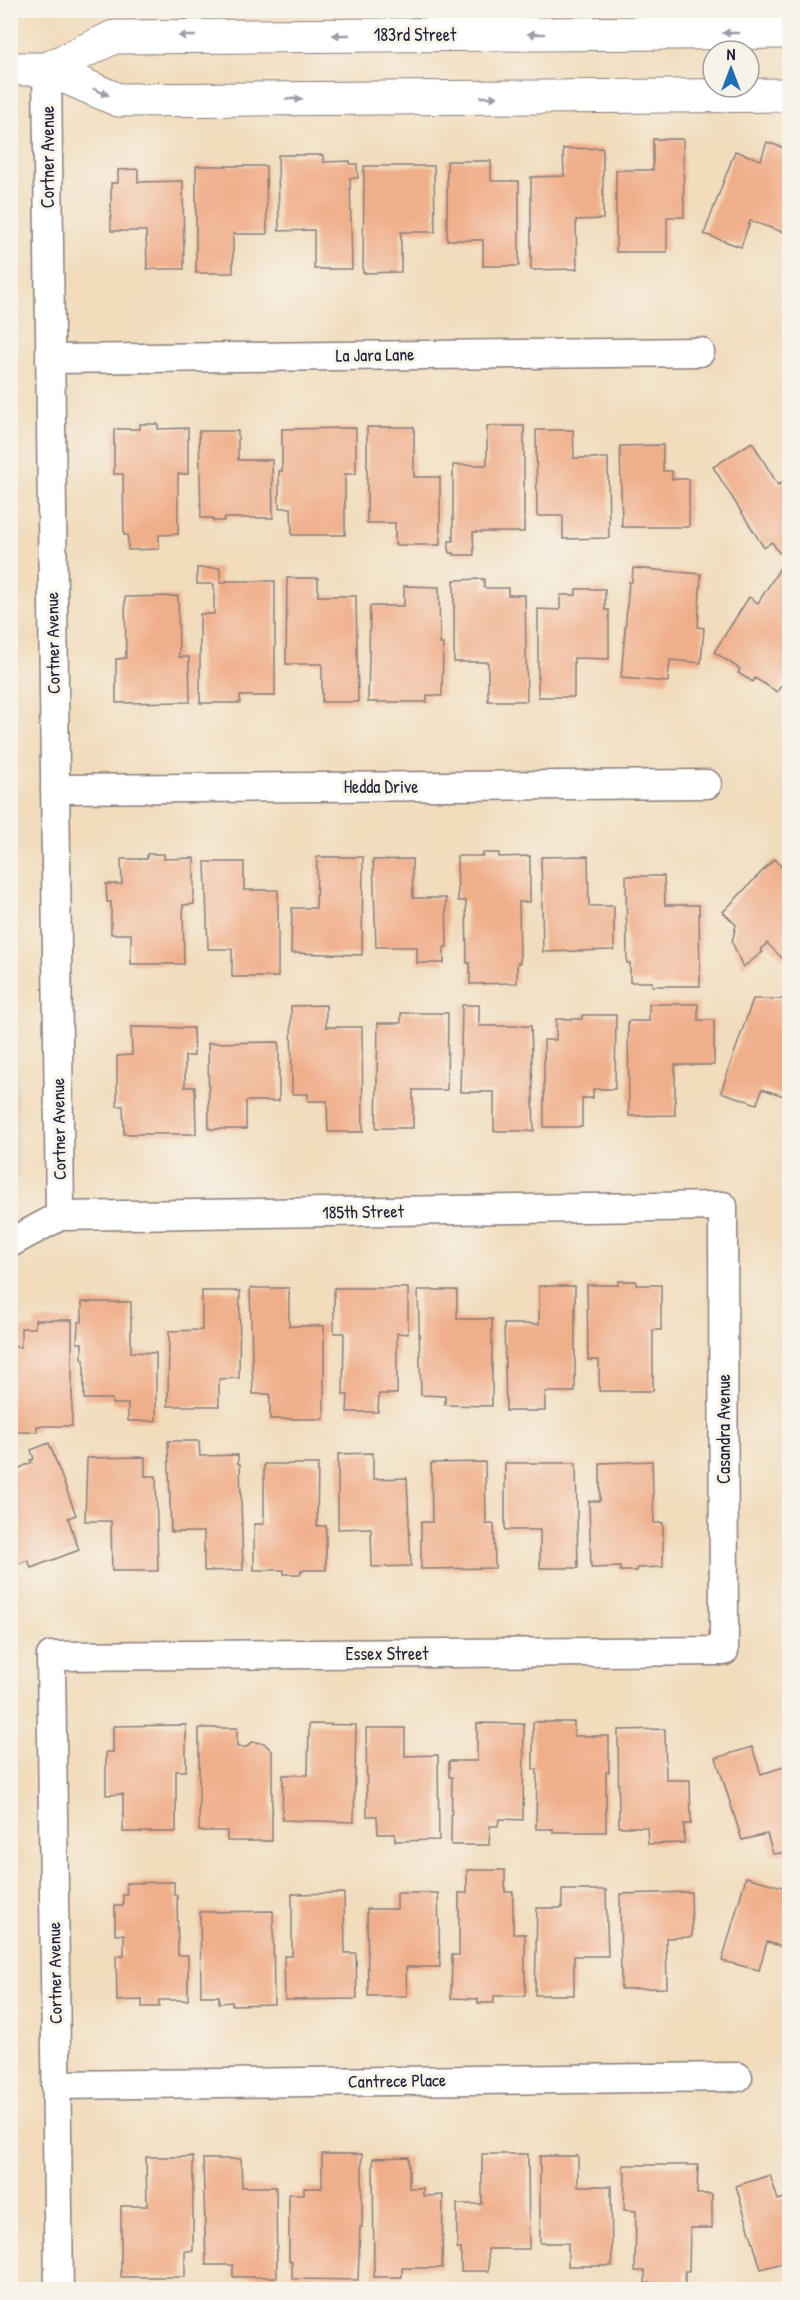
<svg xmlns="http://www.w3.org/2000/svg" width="800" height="2300" viewBox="0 0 800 2300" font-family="'Patrick Hand',sans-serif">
	<rect width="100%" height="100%" fill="#f7f3e8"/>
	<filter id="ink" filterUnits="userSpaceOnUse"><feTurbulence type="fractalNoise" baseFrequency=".0167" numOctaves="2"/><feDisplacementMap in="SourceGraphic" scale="12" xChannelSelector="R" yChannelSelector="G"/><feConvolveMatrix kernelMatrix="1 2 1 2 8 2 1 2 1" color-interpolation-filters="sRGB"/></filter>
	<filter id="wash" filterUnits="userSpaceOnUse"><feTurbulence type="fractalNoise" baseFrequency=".008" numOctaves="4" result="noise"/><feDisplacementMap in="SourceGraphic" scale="24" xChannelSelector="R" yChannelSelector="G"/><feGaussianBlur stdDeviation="1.35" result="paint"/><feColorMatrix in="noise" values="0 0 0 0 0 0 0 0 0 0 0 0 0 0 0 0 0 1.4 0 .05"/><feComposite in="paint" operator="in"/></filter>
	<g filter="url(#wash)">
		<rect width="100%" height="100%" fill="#f1dcbc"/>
		<!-- built -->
		<polygon fill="#e0cdb2" points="10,936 15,947 19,1177 11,1186"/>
		<g id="blocks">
			<!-- building -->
			<g fill="#f0af8b">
				<polygon points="653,139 683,139 684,217 667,217 667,252 616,252 616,170 653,170"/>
				<polygon points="767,142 790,150 790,213 783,232 750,221 741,247 704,234 735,151 761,160"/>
				<polygon points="603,148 603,219 576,220 577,269 531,270 531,177 564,176 563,149"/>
				<polygon points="278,155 323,155 323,162 350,161 350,164 357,164 358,178 350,178 352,269 314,269 314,230 279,231"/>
				<polygon points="447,161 491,161 491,181 519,181 519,266 483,266 483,240 447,240"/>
				<polygon points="196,166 266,166 267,234 233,234 233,273 196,273"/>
				<polygon points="364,166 434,166 435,232 401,232 401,272 363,273"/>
				<polygon points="138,169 138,182 183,181 184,269 147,269 146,231 111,231 111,183 118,183 118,170"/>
				<polygon points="140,424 158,424 158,429 188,428 188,474 178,474 178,534 159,535 159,549 128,550 128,535 124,535 123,474 114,474 114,429 140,429"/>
				<polygon points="487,426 524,426 524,532 473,532 474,555 454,555 454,553 449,553 449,541 453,541 453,465 487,465"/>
				<polygon points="367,427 414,427 414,477 440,477 440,545 395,545 395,523 367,523"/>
				<polygon points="356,428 356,474 345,474 345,535 292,535 291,508 279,508 279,471 282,471 282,429"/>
				<polygon points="536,430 573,430 574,458 608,458 609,538 563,539 563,516 537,516"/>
				<polygon points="199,431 238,431 238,460 272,460 273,518 224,518 224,521 213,521 213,518 201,518"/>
				<polygon points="752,442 778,485 790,479 790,547 779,553 772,542 764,548 713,467"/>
				<polygon points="663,445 663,471 672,471 672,479 689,479 689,527 622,527 620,446"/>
				<polygon points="197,568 220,568 220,583 226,583 226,581 275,581 275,696 240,696 240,703 200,703 200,614 214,614 214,584 197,584"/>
				<polygon points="633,568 701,574 698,627 704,628 701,663 670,660 668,682 621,678 629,582 632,582"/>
				<polygon points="780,568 790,574 790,672 777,692 755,678 753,682 738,673 740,669 714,652 749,597 758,603"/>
				<polygon points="287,578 318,578 318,596 356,596 358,702 322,702 322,664 286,664"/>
				<polygon points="484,579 484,588 508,588 508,595 525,595 527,701 488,701 488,662 454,662 454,580"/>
				<polygon points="404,586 439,587 440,644 443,644 442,696 427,695 427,702 368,702 370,606 404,606"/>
				<polygon points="576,589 605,589 605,610 609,610 609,659 574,658 574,697 538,697 538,609 560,610 560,595 576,595"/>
				<polygon points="178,596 179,657 189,657 190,702 116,703 116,659 126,658 125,597"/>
				<polygon points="483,853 499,853 499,857 530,856 530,902 519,902 520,963 517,963 517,983 470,984 470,963 467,963 466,901 458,901 457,856 483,856"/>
				<polygon points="147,854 164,854 164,859 194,858 194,904 183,905 184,964 131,964 131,934 111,934 111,902 107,902 106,884 122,884 121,859 147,859"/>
				<polygon points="588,856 589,906 614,906 614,950 543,952 541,857"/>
				<polygon points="317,857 363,857 362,955 291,953 292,908 316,908"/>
				<polygon points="412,859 413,898 446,898 447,947 444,947 444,963 417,963 417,947 376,947 373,860"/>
				<polygon points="774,859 790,875 790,966 767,943 761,950 763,952 743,967 732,942 736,925 723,912"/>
				<polygon points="205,862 244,862 244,890 278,890 278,977 232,977 232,949 208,949"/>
				<polygon points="626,876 664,876 665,905 699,905 700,986 652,986 652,982 630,982 630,963 627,963"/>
				<polygon points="753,999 790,999 790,1098 762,1089 757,1104 721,1092"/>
				<polygon points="649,1004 698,1004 698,1020 714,1020 714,1065 675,1065 675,1115 629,1116 628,1021 649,1021"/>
				<polygon points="326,1005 326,1027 362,1027 363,1132 328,1132 327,1101 308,1101 308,1094 292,1094 291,1006"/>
				<polygon points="462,1005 479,1005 479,1026 531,1026 534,1131 494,1131 494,1092 460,1092"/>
				<polygon points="401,1013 448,1013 447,1090 413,1090 413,1128 376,1128 378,1023 401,1023"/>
				<polygon points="582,1015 616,1015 615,1089 593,1089 593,1098 582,1098 582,1127 544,1127 544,1040 556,1040 556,1019 582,1019"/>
				<polygon points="131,1027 193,1028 194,1056 185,1056 185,1087 195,1087 196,1134 124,1134 123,1106 117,1106 117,1056 132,1055"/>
				<polygon points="279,1042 279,1101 246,1101 246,1129 209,1129 208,1043"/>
				<polygon points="618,1281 636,1281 636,1285 661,1285 661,1330 653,1330 653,1391 599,1391 599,1360 588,1360 587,1285 618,1285"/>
				<polygon points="539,1286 575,1286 575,1392 545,1392 545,1411 506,1411 504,1324 539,1324"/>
				<polygon points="250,1288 289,1288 289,1326 324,1326 324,1419 270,1419 270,1394 253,1394"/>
				<polygon points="334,1288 408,1288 408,1334 397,1333 397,1394 379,1394 378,1412 347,1412 348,1395 343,1395 344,1333 334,1333"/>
				<polygon points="418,1290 457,1290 457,1319 492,1319 492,1406 445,1405 445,1396 421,1395"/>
				<polygon points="202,1291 240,1291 239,1378 219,1379 219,1406 168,1406 169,1331 202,1330"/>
				<polygon points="82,1302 131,1302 131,1352 156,1353 156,1421 128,1421 128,1404 112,1404 112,1399 84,1399 84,1359 82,1359 82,1343 77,1343 78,1322 82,1322"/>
				<polygon points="35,1320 72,1320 72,1426 37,1426 37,1432 11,1432 10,1347 21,1347 21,1328 35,1328"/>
				<polygon points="168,1441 199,1441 200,1456 238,1455 238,1464 240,1464 243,1570 204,1571 204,1532 171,1532"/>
				<polygon points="49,1443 76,1515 68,1518 79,1550 31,1568 28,1560 16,1565 10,1551 10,1468 13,1467 14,1471 32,1462 30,1460 34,1459 31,1450"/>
				<polygon points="373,1453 373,1479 407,1478 411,1566 372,1567 371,1528 338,1529 338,1454"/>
				<polygon points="145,1457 145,1476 156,1476 158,1571 112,1571 111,1521 85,1521 87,1458"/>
				<polygon points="652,1461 654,1523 663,1523 663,1567 637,1568 637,1571 620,1571 620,1567 591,1568 589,1501 600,1501 600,1463"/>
				<polygon points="485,1462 486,1524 494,1524 495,1568 421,1569 421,1522 432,1522 431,1463"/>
				<polygon points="505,1463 576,1463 578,1568 540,1568 540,1530 505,1530"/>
				<polygon points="264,1464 318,1464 317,1526 326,1526 326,1570 301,1570 301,1574 284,1574 284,1570 254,1570 254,1524 264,1524"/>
				<polygon points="533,1722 574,1722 574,1736 609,1736 609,1772 606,1772 606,1832 553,1832 553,1829 536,1829 537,1769 533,1769"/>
				<polygon points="477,1723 524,1724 523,1820 499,1819 498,1826 490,1826 489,1845 451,1845 452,1777 449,1777 449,1761 477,1761"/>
				<polygon points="309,1724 356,1725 354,1822 282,1820 283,1775 308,1775"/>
				<polygon points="186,1725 186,1771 176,1771 176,1832 123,1832 123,1794 106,1795 106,1752 113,1752 113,1726"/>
				<polygon points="199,1728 237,1728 237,1747 247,1747 251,1742 264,1743 272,1751 272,1841 227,1841 227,1831 199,1831"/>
				<polygon points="366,1728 405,1728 405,1756 438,1755 439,1840 395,1841 395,1834 378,1834 377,1816 367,1816"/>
				<polygon points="665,1729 666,1780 690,1780 691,1824 684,1824 684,1843 648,1844 647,1827 619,1827 618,1730"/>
				<polygon points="752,1747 761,1774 790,1765 790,1852 773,1854 767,1834 742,1840 716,1758"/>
				<polygon points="467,1870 505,1870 505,1892 513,1892 513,1934 525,1934 525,1996 494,1996 494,2003 478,2003 478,1999 451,1998 452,1955 459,1955 459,1893 467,1893"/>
				<polygon points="746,1877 790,1889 790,1949 767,1942 759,1970 722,1961"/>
				<polygon points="174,1882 174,1895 177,1895 178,1955 188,1955 188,2000 159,2000 159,2007 142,2007 142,2000 117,2001 116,1956 124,1956 124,1934 115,1935 115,1906 123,1906 123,1895 127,1895 126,1883"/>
				<polygon points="562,1890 606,1890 608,1956 574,1956 574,1995 535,1995 537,1908 562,1908"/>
				<polygon points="691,1892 692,1937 666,1938 667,1988 621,1989 620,1894"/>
				<polygon points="344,1893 345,1953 356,1953 357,1999 285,2000 284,1956 292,1956 292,1894"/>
				<polygon points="397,1893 438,1893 440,1967 406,1967 407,1996 368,1996 367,1909 397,1909"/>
				<polygon points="273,1911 274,2004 232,2005 232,2002 219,2003 219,1996 201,1996 200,1912"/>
				<polygon points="322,2154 362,2154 362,2227 360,2227 358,2280 292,2279 292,2261 289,2261 289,2194 304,2194 304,2188 322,2188"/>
				<polygon points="482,2154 528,2154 529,2249 488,2249 489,2271 461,2271 461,2249 457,2249 457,2204 482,2204"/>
				<polygon points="540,2156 578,2156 578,2186 611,2186 612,2266 568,2266 568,2243 540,2243"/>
				<polygon points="146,2157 193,2157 193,2251 185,2251 185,2277 121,2277 121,2206 147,2206"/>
				<polygon points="409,2157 409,2188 423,2188 423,2196 443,2195 442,2268 402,2268 402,2277 374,2277 373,2158"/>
				<polygon points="203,2159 241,2159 242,2187 276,2187 277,2277 233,2277 233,2265 206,2265"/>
				<polygon points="623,2165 698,2165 697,2194 712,2194 712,2228 690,2228 689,2271 685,2271 685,2284 645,2283 645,2271 635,2271 636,2211 624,2210 625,2172 623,2172"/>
				<polygon points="770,2175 778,2200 790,2196 790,2261 761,2269 736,2186"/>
			</g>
		</g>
	</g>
	<g filter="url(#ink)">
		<use href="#blocks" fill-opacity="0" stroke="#8a7f7c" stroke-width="1.5"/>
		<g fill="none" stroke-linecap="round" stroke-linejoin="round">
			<!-- minor casing -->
			<g stroke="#8a7f7c" stroke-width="31">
				<g id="minor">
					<polyline points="47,69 60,1216"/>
					<polyline points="50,359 700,352"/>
					<polyline points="55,789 707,784"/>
					<polyline points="10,1243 60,1216 723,1206 724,1651 51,1656 59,2290"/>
					<polyline points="56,2085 738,2077"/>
				</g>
			</g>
			<!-- tertiary casing -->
			<g stroke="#8a7f7c" stroke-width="35">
				<g id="tertiary">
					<polyline points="10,69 47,69 118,100 790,95"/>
					<polyline points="47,69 114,37 790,32"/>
				</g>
			</g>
			<!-- minor -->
			<use href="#minor" stroke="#fff" stroke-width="28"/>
			<!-- tertiary -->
			<use href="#tertiary" stroke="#fff" stroke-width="33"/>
		</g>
		<!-- one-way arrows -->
		<defs><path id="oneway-solid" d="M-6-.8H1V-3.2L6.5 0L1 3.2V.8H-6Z" transform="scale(1.5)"/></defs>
		<g fill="#9c9ca7">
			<use href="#oneway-solid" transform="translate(731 33) rotate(180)"/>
			<use href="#oneway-solid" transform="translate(536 34) rotate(180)"/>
			<use href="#oneway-solid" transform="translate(341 35) rotate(180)"/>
			<use href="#oneway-solid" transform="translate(187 36) rotate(180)"/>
			<use href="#oneway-solid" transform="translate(101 92) rotate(23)"/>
			<use href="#oneway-solid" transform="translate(489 97)"/>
			<use href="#oneway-solid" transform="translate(294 99)"/>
		</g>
	</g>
	<g text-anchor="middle" stroke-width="6" stroke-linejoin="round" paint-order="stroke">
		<!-- street labels -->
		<g font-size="18" fill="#22223b" stroke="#f7f3e8">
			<text x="415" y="41">183rd Street</text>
			<text transform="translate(48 157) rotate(-90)" y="6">Cortner Avenue</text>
			<text transform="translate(375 355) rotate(-1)" y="6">La Jara Lane</text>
			<text transform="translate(53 643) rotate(-91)" y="6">Cortner Avenue</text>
			<text x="381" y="793">Hedda Drive</text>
			<text transform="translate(59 1129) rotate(-91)" y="6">Cortner Avenue</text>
			<text transform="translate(363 1212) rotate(-1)" y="6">185th Street</text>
			<text transform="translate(724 1429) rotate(-90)" y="6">Casandra Avenue</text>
			<text x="387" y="1660">Essex Street</text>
			<text transform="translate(55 1973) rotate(-91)" y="6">Cortner Avenue</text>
			<text transform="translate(397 2081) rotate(-1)" y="6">Cantrece Place</text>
		</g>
	</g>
	<!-- margin -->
	<rect width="800" height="2300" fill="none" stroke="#f7f3e8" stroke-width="36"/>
	<!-- north arrow -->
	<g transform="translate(731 69)"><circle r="28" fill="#f7f3e8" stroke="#a29fa3" stroke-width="1.5"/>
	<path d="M0-4.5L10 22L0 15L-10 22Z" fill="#1f6fb2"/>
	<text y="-9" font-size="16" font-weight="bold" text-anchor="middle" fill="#22223b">N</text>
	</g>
</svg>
